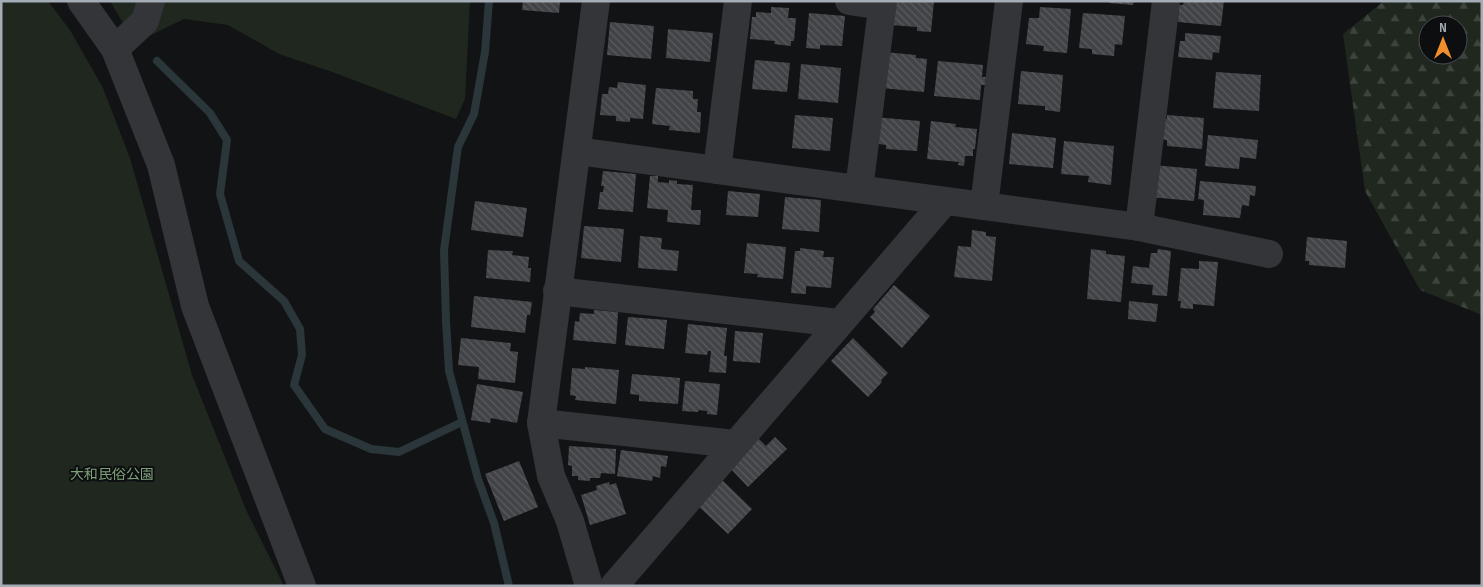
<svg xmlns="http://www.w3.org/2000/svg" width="1483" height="587" viewBox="0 0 1483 587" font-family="'Sofia Sans Condensed','Noto Sans JP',sans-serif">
	<defs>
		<pattern id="forest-firs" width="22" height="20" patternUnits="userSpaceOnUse" patternTransform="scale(1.25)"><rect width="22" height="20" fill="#1f271f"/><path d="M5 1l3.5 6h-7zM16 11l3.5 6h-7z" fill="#3d443d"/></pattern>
		<pattern id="building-back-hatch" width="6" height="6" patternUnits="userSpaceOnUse" patternTransform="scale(1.25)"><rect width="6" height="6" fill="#414347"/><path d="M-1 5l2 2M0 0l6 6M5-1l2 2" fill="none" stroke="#595b5f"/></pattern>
	</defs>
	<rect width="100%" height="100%" fill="#121314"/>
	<!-- forest -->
	<path fill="url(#forest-firs)" fill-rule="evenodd" d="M 1384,1 L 1482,1 L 1482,315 L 1420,290 L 1365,191 L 1343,34 ZM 1428,25 L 1458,25 L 1458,55 L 1428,55 Z"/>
	<!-- park -->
	<g fill="#1f271f">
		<polygon points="1,1 48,1 70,30 103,88 130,158 192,375 247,512 284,586 1,586"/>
		<polygon points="110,1 470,1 465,99 456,119 335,73 279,54 228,25 184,19 135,43"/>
	</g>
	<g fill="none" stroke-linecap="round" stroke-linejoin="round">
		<!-- stream -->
		<g stroke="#2b363a" stroke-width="8">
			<polyline points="489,1 485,52 474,114 458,147 444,250 446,321 449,371 478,479 494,523 509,586"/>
			<polyline points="157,61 210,113 227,140 220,194 239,261 284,301 300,329 302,355 294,385 325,429 371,449 399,452 462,422"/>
		</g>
	</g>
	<!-- building -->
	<g fill="url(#building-back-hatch)">
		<polygon points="523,1 560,1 559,13 522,10"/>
		<polygon points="893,1 934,1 931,32 917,31 917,27 891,25"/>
		<polygon points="1109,1 1134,1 1133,5 1109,3"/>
		<polygon points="1184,1 1224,1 1221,26 1178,22 1179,5 1183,5"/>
		<polygon points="771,7 789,8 788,18 796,18 794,41 791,41 791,46 774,44 775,41 750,39 752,17 756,17 756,12 771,13"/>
		<polygon points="1040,7 1071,9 1067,53 1043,51 1044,46 1026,44 1029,18 1039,18"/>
		<polygon points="809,13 845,16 842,46 820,45 820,49 806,48"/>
		<polygon points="1083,13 1125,16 1122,45 1115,44 1114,56 1092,54 1092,49 1079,48"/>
		<polygon points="610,22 654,26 651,59 607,55"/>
		<polygon points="668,29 713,33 710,62 666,58"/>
		<polygon points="1185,33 1221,36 1219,53 1213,52 1212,60 1178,57 1180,41 1185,41"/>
		<polygon points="884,52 916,55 916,58 927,59 924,92 881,88"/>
		<polygon points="755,60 790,63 787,92 752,89"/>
		<polygon points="938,61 983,65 982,77 986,77 985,85 981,85 980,100 934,96"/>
		<polygon points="801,64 841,68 838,103 798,99"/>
		<polygon points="1021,71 1063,75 1060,112 1045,110 1045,106 1018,104"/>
		<polygon points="1216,72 1261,75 1259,111 1213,108"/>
		<polygon points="618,82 646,85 643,119 630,118 630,122 616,121 616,116 600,115 602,94 608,94 609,87 617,88"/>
		<polygon points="656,88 693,91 693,99 698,99 697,112 701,112 700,133 669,130 670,126 652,124"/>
		<polygon points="795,115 833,118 830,151 792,148"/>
		<polygon points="1167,115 1204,118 1202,149 1167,146 1167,140 1158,139 1160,118 1167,119"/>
		<polygon points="874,117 920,121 917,151 886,149 886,145 872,143"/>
		<polygon points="931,121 956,124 955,127 977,129 975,149 973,149 973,156 965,156 964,166 958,165 959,162 927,159"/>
		<polygon points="1012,133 1056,138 1053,168 1009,164"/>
		<polygon points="1208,135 1258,140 1256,159 1240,157 1239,169 1205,166"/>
		<polygon points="1064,141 1114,146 1111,185 1088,182 1089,176 1061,174"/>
		<polygon points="1153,165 1197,169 1194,201 1150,197"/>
		<polygon points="603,171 636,174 633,212 598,209 600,192 603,192 604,186 601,186"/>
		<polygon points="650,176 658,176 658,182 669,183 669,180 677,181 677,184 693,185 691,210 701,210 700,225 667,222 668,210 647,208"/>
		<polygon points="1200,181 1256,186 1255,196 1250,195 1249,206 1242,205 1240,218 1203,215 1204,200 1198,199"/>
		<polygon points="728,191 760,194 758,217 726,215"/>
		<polygon points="785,197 821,200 819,232 782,229"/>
		<polygon points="475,201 527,208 523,237 471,230"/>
		<polygon points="584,226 624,229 621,262 581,258"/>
		<polygon points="972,230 986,232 986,236 996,237 992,281 954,277 958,246 971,247"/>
		<polygon points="640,236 662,238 661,249 679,251 677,271 638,268"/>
		<polygon points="1307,237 1347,241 1345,268 1309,265 1309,261 1305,261"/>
		<polygon points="747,243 786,247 783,279 757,277 758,274 744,273"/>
		<polygon points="800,248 824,251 823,257 834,257 831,288 806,286 806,294 791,293 795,251 800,251"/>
		<polygon points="1091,249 1106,251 1106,254 1125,256 1121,302 1087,299"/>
		<polygon points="1158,249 1171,251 1167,296 1152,295 1153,285 1131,283 1133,266 1149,268 1151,253 1157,253"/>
		<polygon points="488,250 513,251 512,255 529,257 528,268 531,268 530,282 486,278"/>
		<polygon points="1199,261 1218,262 1214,306 1193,304 1193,309 1180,308 1181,301 1178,301 1181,268 1199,269"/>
		<polygon points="894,285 930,316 902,348 870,317 875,312 873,309"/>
		<polygon points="474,296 532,302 530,315 527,315 525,333 471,327"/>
		<polygon points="1129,301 1158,304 1156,322 1128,319"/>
		<polygon points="594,310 618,312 616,344 573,340 575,321 579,322 580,313 594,314"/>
		<polygon points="628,317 667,320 664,349 625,345"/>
		<polygon points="688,324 727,328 724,356 727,356 726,373 709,372 711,351 708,351 707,355 685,353"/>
		<polygon points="735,331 763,333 760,363 733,361"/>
		<polygon points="461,338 511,343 510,351 518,352 515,383 478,379 479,367 458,365"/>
		<polygon points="853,338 888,373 881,380 882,382 868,397 831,361"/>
		<polygon points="585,367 619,370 616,404 575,400 576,396 570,395 572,368 585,369"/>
		<polygon points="632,374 680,378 678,404 639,401 639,395 630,394"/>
		<polygon points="685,381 720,384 717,415 707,414 707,411 699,410 698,412 682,411"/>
		<polygon points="477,384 523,392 517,423 491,418 490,423 471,420"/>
		<polygon points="757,437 766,446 775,437 787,449 748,487 730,468"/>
		<polygon points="569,446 616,449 615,474 601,473 600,478 590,478 590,481 578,480 578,476 572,476 572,466 568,465"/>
		<polygon points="621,450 668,456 666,467 661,466 660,478 653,476 652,481 617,476"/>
		<polygon points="519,461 538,507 504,521 485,474"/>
		<polygon points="719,477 752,509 728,534 694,502"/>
		<polygon points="609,482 610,485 616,483 626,514 590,525 581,495 597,490 596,486"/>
	</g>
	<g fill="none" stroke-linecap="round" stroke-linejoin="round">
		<!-- minor -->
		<g stroke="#333539" stroke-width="28">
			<polyline points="81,1 115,49 161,165 195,306 302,586"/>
			<polyline points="849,1 882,6"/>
			<polyline points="115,49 145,21 151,1"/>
			<polyline points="577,151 1139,227 1269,254"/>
			<polyline points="717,170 738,1"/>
			<polyline points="859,189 883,1"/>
			<polyline points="984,206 1009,1"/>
			<polyline points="1139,227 1166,1"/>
			<polyline points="557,291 839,323"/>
			<polyline points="541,423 735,444"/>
			<polyline points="589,586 570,521 551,476 541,423 596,1"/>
			<polyline points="614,586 945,201"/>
		</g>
	</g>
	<g text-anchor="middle" stroke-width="4" stroke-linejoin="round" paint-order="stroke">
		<!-- park labels -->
		<g font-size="14" fill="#7ea07a" stroke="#0d0e0f">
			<text x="112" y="479">大和民俗公園</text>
		</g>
	</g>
	<!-- border -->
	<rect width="1483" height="587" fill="none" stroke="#a4acb5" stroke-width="5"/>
	<!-- north arrow -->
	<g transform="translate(1443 40)"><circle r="24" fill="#0d0e0f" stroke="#494d51"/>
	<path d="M0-4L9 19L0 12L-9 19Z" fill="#f28f2c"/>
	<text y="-8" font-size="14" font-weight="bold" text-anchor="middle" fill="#a4acb5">N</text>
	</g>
</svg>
